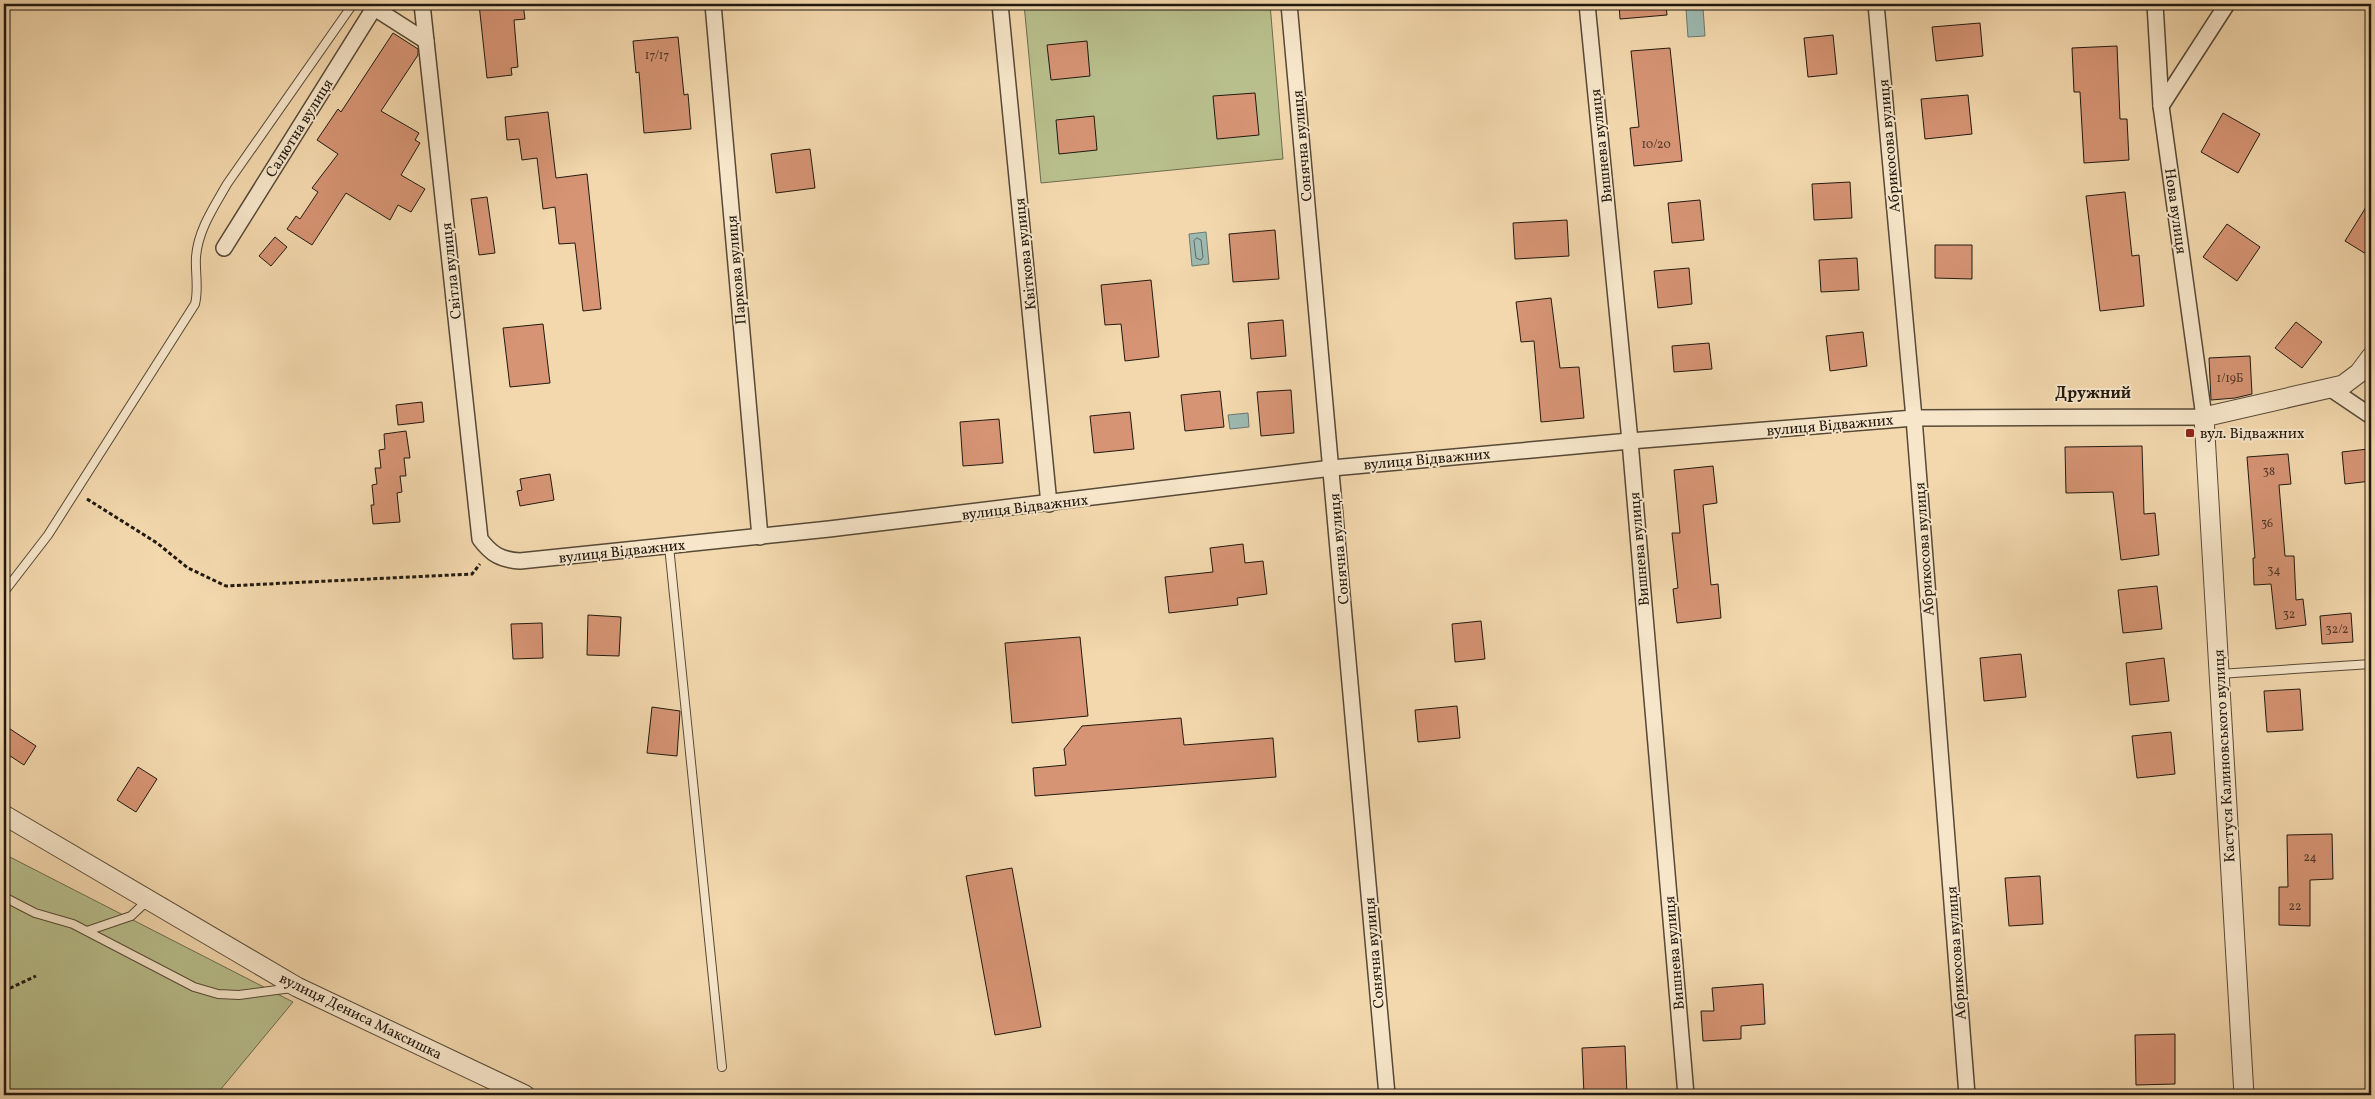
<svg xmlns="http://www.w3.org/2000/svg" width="2375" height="1099" viewBox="0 0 2375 1099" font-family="Vollkorn,serif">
	<rect width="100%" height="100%" fill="#f3d8ad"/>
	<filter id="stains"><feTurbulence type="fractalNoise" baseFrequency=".004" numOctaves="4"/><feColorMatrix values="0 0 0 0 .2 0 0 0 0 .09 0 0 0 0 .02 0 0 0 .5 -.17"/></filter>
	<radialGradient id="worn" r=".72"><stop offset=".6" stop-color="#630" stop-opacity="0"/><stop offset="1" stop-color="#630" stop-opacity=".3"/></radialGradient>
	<!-- green -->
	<g fill="#b8bf8c" stroke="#6c6c4e">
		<polygon points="1024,4 1270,4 1283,159 1041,183"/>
		<polygon points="4,854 293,1002 216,1095 4,1095"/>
	</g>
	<!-- water -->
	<g fill="#9db9b1" stroke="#6b7971">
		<polygon points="1703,8 1705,36 1688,37 1686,9"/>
		<polygon points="1206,232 1209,264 1192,266 1189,234"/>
		<polygon points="1248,413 1249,427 1230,429 1228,415"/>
	</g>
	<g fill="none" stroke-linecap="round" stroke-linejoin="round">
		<!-- shore -->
		<polygon stroke="#5f6960" stroke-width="1" points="1197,238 1201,240 1203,257 1201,260 1196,258 1194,241"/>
	</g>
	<!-- building -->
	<g fill="#d69474" stroke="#211910">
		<polygon points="479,4 523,4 525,19 514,20 518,67 511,68 512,75 487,78"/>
		<polygon points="1619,4 1666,4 1667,15 1620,19"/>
		<polygon points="1980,23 1983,56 1936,61 1932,27"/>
		<polygon points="393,33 418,49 418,55 381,111 419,133 415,140 420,143 401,175 425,189 411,212 398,205 390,220 346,193 312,245 287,229 296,216 300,219 318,192 312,188 338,154 317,140 338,109 341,112"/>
		<polygon points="1833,35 1837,74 1808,77 1804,38"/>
		<polygon points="678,37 684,95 688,94 691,129 644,133 639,72 636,73 633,41"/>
		<polygon points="1087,41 1090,76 1051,80 1047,45"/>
		<polygon points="2117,46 2120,119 2127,119 2129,160 2084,163 2080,92 2074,92 2072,48"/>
		<polygon points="1670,48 1682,161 1634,166 1630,128 1639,127 1631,51"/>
		<polygon points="1255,93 1259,135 1217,139 1213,96"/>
		<polygon points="1968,95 1972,134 1925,139 1921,99"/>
		<polygon points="548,112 556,178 587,174 601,309 583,311 575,243 559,244 555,207 543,209 537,158 522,160 519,139 507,140 505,117"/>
		<polygon points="2223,113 2260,134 2238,173 2201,152"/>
		<polygon points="1094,116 1097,150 1059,154 1056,120"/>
		<polygon points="810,149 815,188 776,193 771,154"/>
		<polygon points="1850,182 1852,218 1814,220 1812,184"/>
		<polygon points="2125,192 2132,256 2139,255 2144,306 2100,311 2086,196"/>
		<polygon points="487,197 495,253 479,255 471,199"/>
		<polygon points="2371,199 2371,257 2345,241"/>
		<polygon points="1700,200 1704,240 1672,243 1668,203"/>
		<polygon points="1567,220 1569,256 1515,259 1513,223"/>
		<polygon points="2227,224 2260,247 2237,281 2203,257"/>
		<polygon points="1275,230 1279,279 1233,282 1229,234"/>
		<polygon points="275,237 287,247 271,266 259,256"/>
		<polygon points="1935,245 1972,245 1972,279 1935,278"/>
		<polygon points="1857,258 1859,290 1821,292 1819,260"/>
		<polygon points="1689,268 1692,304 1658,308 1654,271"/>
		<polygon points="1151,280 1159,357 1125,361 1121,324 1105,325 1101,285"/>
		<polygon points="1551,298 1560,368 1579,367 1584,418 1541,422 1534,341 1521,342 1516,302"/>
		<polygon points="1283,320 1286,356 1251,359 1248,323"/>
		<polygon points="2296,322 2322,342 2302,368 2275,348"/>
		<polygon points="543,324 550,383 510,387 503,328"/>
		<polygon points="1863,332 1867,366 1830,371 1826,336"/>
		<polygon points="1709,343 1712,369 1674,372 1672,346"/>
		<polygon points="2250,356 2252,394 2235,398 2211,400 2209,358"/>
		<polygon points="1291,390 1294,433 1261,436 1257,392"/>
		<polygon points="1220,391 1224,427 1185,431 1181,395"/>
		<polygon points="422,402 424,422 398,425 396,405"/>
		<polygon points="1130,412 1134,449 1094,453 1090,416"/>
		<polygon points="999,419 1003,463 963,466 960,422"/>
		<polygon points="406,431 410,458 404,458 406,476 400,476 402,492 397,493 400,522 373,524 371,505 374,505 372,485 377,484 375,468 381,468 379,450 385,449 384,434"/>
		<polygon points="2142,446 2144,514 2155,513 2159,555 2121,560 2113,492 2066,493 2065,447"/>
		<polygon points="2368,449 2371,481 2345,484 2342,452"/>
		<polygon points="2288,454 2291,484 2279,485 2285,556 2294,556 2296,600 2303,599 2306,625 2276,629 2271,584 2254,585 2253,558 2255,558 2247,457"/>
		<polygon points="1713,466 1717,503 1703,505 1711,585 1718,584 1721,618 1677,623 1673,589 1678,588 1672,533 1680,533 1674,470"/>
		<polygon points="550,474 554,500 520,506 517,491 522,490 520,479"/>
		<polygon points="1243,544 1245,563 1263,561 1267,594 1237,598 1238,605 1169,613 1165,577 1213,572 1210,548"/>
		<polygon points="2157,586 2162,629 2123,633 2118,590"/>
		<polygon points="2351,613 2353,642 2322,644 2320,616"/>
		<polygon points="588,615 621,617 619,656 587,655"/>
		<polygon points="1481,621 1485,659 1455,662 1452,624"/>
		<polygon points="542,623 543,658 513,659 511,624"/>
		<polygon points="1080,637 1088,716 1012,723 1005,643"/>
		<polygon points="2021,654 2026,697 1984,701 1980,658"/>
		<polygon points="2164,658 2169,701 2130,705 2126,663"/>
		<polygon points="2300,689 2303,730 2267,732 2264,691"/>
		<polygon points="1457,706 1460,738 1418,742 1415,710"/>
		<polygon points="652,707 680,711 677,756 647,753"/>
		<polygon points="1181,718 1184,745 1273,738 1276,777 1035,796 1033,768 1066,765 1064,749 1082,726"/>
		<polygon points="4,725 36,746 24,765 4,752"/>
		<polygon points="2171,732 2175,774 2137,778 2132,736"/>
		<polygon points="138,767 157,779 136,812 117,800"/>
		<polygon points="2332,834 2333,879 2310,880 2310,926 2279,925 2279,887 2288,887 2287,835"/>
		<polygon points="1012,868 1041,1027 995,1035 966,876"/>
		<polygon points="2040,876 2043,924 2009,926 2005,878"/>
		<polygon points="1763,984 1765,1024 1741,1026 1741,1039 1703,1041 1701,1011 1714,1011 1712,988"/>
		<polygon points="2175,1034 2175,1084 2136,1085 2135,1035"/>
		<polygon points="1625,1046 1627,1095 1584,1095 1582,1048"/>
	</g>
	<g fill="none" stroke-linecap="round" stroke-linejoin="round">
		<!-- service casing -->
		<g stroke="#564937" stroke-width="10">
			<g id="service">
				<polyline points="669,546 722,1067"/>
				<path d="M 4,592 L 48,535 L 195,304 C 199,288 195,273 196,257 C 198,230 214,207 227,184 L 353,4"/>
				<polyline points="2219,674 2371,664"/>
				<polyline points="4,897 35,913 73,924 194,987 218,994 239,995 292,988"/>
				<polyline points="87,931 131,916 148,900"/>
			</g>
		</g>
		<!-- minor casing -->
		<g stroke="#564937" stroke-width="18">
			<g id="minor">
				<polyline points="368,4 426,41"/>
				<path d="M 422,4 L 480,539 C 491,554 501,560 520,561 L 829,529 L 1332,468 L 1630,441 L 1914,418 L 2204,417 L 2161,106 L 2155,4"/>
				<polyline points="713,4 760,537"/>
				<polyline points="1000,4 1049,504"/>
				<polyline points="1289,4 1387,1095"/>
				<polyline points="1587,4 1630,441 1686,1095"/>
				<polyline points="1876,4 1914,418 1967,1095"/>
				<polyline points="2161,106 2227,4"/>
				<polyline points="224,248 374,8"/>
				<polyline points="2331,389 2371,416"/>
			</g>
		</g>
		<!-- tertiary casing -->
		<g stroke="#564937" stroke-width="21">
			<g id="tertiary">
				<polyline points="4,815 297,987 525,1095"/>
				<polyline points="2244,1095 2204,417 2343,385 2359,373 2371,357"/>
			</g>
		</g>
		<!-- path -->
		<g stroke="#211910" stroke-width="3" stroke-dasharray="4 2.5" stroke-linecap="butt">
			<polyline points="87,499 157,543 188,568 226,586 472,574 480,564"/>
			<polyline points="4,991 36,976"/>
		</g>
		<!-- service -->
		<use href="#service" stroke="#f7e6ca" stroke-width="8"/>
		<!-- minor -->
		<use href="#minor" stroke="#f7e6ca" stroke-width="15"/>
		<!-- tertiary -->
		<use href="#tertiary" stroke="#f7e6ca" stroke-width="19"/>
	</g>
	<!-- markers -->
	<rect fill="#8f2418" stroke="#f7e6ca" stroke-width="2" x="2185" y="428" width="10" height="10" rx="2.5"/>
	<g text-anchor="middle" stroke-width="4" stroke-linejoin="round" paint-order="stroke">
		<!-- number labels -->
		<g font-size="12" fill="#4e3829">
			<text x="657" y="59">17/17</text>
			<text x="1656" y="148">10/20</text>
			<text x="2230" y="382">1/19Б</text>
			<text x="2269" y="475">38</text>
			<text x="2267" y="527">36</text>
			<text x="2274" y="574">34</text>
			<text x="2289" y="618">32</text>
			<text x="2337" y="633">32/2</text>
			<text x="2310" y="861">24</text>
			<text x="2295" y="910">22</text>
		</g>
		<!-- street labels -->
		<g font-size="15" fill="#211910" stroke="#f7e6ca">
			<text transform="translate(299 128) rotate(-58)" y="5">Салютна вулиця</text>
			<text transform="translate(1302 146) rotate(-95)" y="5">Сонячна вулиця</text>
			<text transform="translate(1601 146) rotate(-96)" y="5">Вишнева вулиця</text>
			<text transform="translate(1889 146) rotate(-95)" y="5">Абрикосова вулиця</text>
			<text transform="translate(2176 211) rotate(82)" y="5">Нова вулиця</text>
			<text transform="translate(1025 254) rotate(-96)" y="5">Квіткова вулиця</text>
			<text transform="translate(736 270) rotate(-95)" y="5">Паркова вулиця</text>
			<text transform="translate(451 271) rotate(-96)" y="5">Світла вулиця</text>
			<text transform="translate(1830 425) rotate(-5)" y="5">вулиця Відважних</text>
			<text transform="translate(1427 459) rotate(-5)" y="5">вулиця Відважних</text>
			<text transform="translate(1025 507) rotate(-7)" y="5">вулиця Відважних</text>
			<text transform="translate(1339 549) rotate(-95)" y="5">Сонячна вулиця</text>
			<text transform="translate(1639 549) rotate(-95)" y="5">Вишнева вулиця</text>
			<text transform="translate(1924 549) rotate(-94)" y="5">Абрикосова вулиця</text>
			<text transform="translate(622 551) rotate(-6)" y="5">вулиця Відважних</text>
			<text transform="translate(2224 756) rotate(-93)" y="5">Кастуся Калиновського вулиця</text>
			<text transform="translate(1374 953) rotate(-95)" y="5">Сонячна вулиця</text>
			<text transform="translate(1674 953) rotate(-95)" y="5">Вишнева вулиця</text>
			<text transform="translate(1956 953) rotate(-94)" y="5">Абрикосова вулиця</text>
			<text transform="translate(361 1016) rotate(26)" y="5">вулиця Дениса Максишка</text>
		</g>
		<!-- poi labels -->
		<g font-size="15" fill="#211910" stroke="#f7e6ca" text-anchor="start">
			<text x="2200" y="438">вул. Відважних</text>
		</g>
		<!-- neighbourhood labels -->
		<g font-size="16" font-weight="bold" fill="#211910" stroke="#f7e6ca">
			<text x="2093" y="398">Дружний</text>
		</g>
	</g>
	<!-- margin -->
	<rect width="2375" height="1099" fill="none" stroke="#f3d8ad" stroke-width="20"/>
	<rect x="5" y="5" width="2365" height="1089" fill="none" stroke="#211910" stroke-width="2.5"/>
	<rect x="10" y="10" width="2355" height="1079" fill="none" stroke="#211910"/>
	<rect width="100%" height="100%" filter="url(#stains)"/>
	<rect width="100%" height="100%" fill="url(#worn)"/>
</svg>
